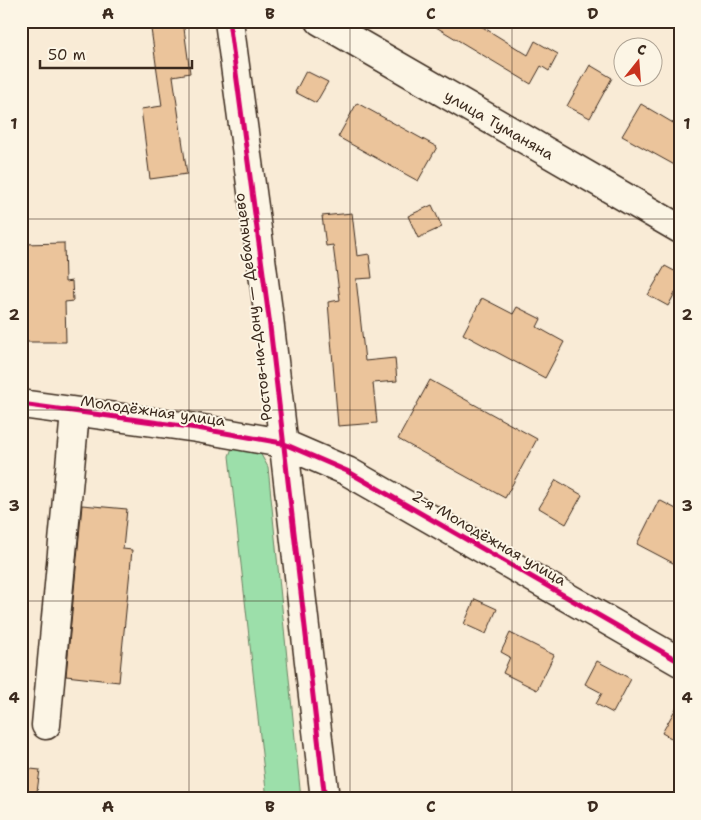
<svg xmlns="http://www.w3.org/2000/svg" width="701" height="820" viewBox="0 0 701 820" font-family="'Shantell Sans',sans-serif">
	<rect width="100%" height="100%" fill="#f9ebd6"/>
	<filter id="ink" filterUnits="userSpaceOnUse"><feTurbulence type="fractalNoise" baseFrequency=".02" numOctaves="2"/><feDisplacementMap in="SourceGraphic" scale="10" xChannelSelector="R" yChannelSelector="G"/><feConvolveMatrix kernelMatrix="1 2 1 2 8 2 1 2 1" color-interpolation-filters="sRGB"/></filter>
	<g filter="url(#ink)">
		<!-- green -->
		<polygon fill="#9cdfaa" stroke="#6c8464" points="232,448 260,453 268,467 301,799 267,799 229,456"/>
		<!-- building -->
		<g fill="#ebc49b" stroke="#3b2a1e">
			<polygon points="183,21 190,73 173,76 187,174 150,179 141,109 162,106 150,22"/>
			<polygon points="426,21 484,21 481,26 528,55 535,41 558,54 549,71 541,66 531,84"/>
			<polygon points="590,65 612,78 590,118 567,106"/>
			<polygon points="306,71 328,82 316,103 295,92"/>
			<polygon points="357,103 437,147 418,181 338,137"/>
			<polygon points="641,104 680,127 680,168 622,136"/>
			<polygon points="432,205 442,227 418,238 408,216"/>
			<polygon points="352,213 357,256 369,254 372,278 356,279 365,361 395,358 397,381 373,383 377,423 338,426 328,302 340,300 333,245 326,246 322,216"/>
			<polygon points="64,243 65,282 72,281 73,301 65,302 66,342 26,342 24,244"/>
			<polygon points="665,266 680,274 680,284 668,306 648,295"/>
			<polygon points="482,298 513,314 517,307 541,319 537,327 564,342 545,378 463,334"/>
			<polygon points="430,380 537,439 505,498 398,439"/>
			<polygon points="556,480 582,495 566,524 539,508"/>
			<polygon points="659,500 680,511 680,554 675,564 637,544"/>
			<polygon points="82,505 127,509 123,549 132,550 119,682 66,676"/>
			<polygon points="475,599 497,609 486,634 464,624"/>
			<polygon points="510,633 554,655 537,690 503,673 510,657 501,652"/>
			<polygon points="597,661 631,679 613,713 596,704 602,693 585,684"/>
			<polygon points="680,701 680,743 662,733"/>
			<polygon points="21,768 40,770 36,799 21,799"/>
		</g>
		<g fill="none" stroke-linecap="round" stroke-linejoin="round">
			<!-- minor casing -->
			<g stroke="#3b2a1e" stroke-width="31">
				<g id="minor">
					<polyline points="229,21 269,318 325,799"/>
					<polyline points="320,21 680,229"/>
					<polyline points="21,404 197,428 282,443 347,471 680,662"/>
					<polyline points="46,725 75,413"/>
				</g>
			</g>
			<!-- minor -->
			<use href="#minor" stroke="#fcf5e5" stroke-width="28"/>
			<!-- cycleway casing -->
			<g stroke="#fcf5e5" stroke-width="8">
				<g id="cycleway">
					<polyline points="229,21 269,318 325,799"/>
					<polyline points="21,404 197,428 282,443 347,471 680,662"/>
				</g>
			</g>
			<!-- cycleway -->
			<use href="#cycleway" stroke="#d6006c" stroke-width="5"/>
		</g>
	</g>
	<!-- grid -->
	<path fill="none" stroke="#3b2a1e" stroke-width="1" stroke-opacity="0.55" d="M 189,21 L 189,799M 350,21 L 350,799M 512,21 L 512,799M 21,219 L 680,219M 21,410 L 680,410M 21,601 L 680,601"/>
	<g text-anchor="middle" stroke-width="4" stroke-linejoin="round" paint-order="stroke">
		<!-- street labels -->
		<g font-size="15" fill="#3b2a1e" stroke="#fcf5e5">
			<text transform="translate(499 125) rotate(30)" y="5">улица Туманяна</text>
			<text transform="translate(253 307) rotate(-97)" y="5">Ростов-на-Дону — Дебальцево</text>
			<text transform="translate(153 411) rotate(8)" y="5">Молодёжная улица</text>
			<text transform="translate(489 538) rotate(30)" y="5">2-я Молодёжная улица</text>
		</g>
	</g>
	<!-- margin -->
	<rect width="701" height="820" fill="none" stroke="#fcf5e5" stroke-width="55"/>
	<!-- north arrow -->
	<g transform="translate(638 62) rotate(17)"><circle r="24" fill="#fcf5e5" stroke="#afa495"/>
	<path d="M0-4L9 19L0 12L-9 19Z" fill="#c8321e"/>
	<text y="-8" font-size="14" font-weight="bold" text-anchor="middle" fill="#3b2a1e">С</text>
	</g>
	<!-- scale -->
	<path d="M40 60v8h152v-8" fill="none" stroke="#3b2a1e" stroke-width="2.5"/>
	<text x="48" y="60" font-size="15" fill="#3b2a1e" stroke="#fcf5e5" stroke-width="4" paint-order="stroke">50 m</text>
	<rect x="28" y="28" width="646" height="764" fill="none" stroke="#3b2a1e" stroke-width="2"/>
	<g font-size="16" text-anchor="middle" font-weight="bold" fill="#3b2a1e">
		<text x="108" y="19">A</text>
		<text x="270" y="19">B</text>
		<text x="431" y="19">C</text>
		<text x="593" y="19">D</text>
		<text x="14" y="129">1</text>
		<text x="687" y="129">1</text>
		<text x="14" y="320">2</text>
		<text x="687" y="320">2</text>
		<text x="14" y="511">3</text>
		<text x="687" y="511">3</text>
		<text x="14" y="703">4</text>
		<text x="687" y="703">4</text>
		<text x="108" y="812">A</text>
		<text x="270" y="812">B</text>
		<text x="431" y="812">C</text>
		<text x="593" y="812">D</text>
	</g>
</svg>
